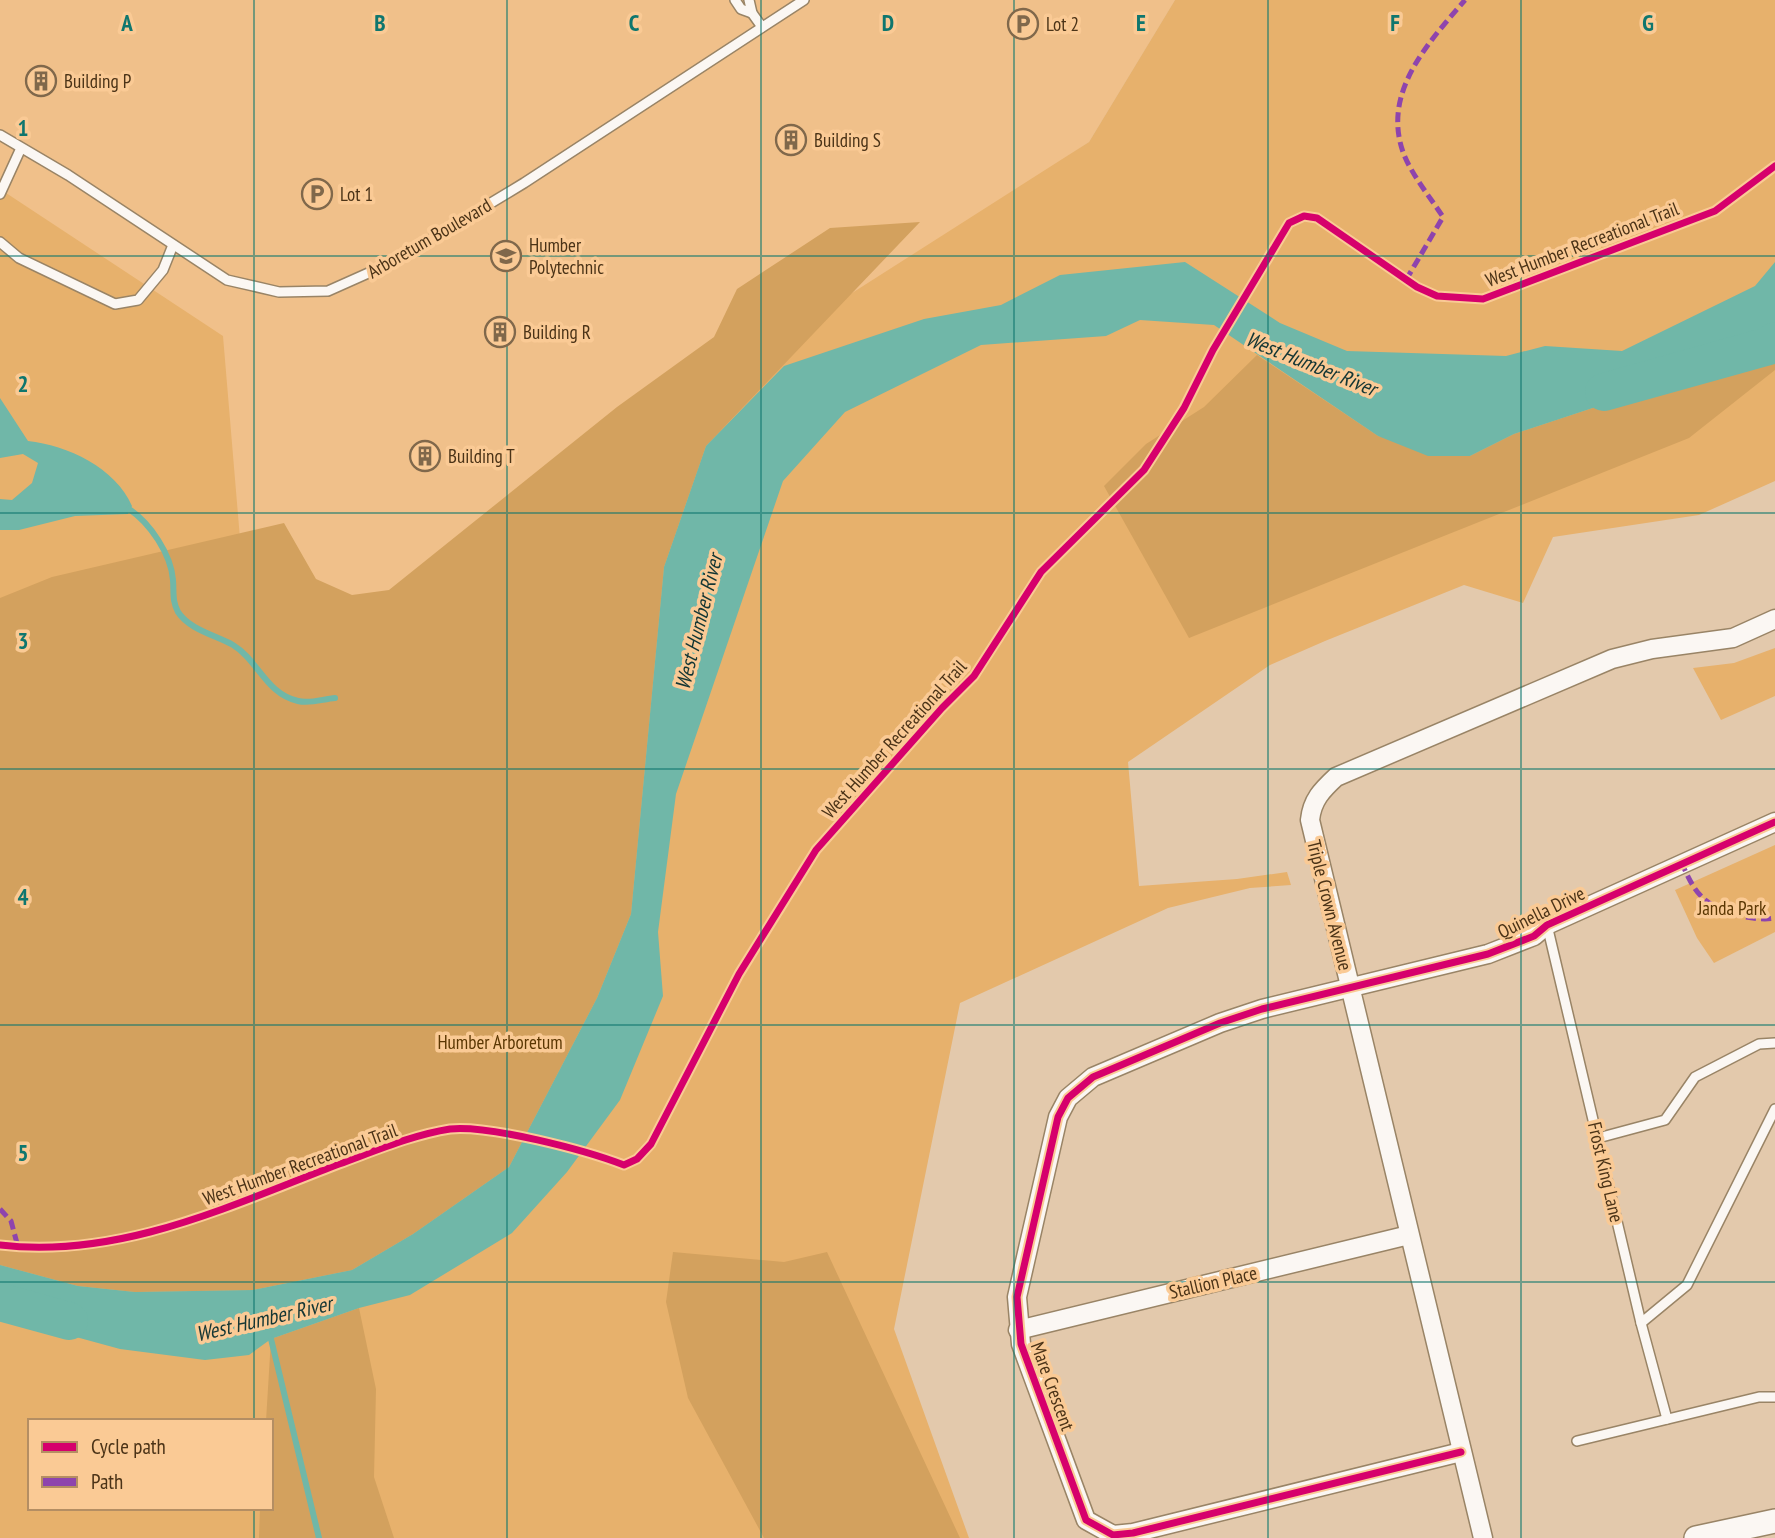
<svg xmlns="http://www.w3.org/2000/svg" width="1775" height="1538" viewBox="0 0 1775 1538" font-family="'PT Sans Narrow',sans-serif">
	<rect width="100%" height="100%" fill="#e3c9ac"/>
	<!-- built -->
	<polygon fill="#f0c08a" points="0,0 1175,0 1089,142 379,616 246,623 0,189"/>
	<!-- green -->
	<g fill="#e7b16c" fill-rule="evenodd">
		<path d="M 1175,0 L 1775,0 L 1775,481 L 1699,515 L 1553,537 L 1523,603 L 1464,585 L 1325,641 L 1270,665 L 1128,762 L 1139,886 L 1237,879 L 1287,872 L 1291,885 L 1250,888 L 1168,908 L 960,1003 L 894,1329 L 969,1538 L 0,1538 L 0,189 L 223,336 L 247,622 L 379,616 L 805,323 L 1089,142 ZM 30,1421 L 271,1421 L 271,1508 L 30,1508 Z"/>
		<polygon points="1775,648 1775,696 1721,720 1693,668 1734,663"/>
		<polygon points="1775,845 1775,932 1714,963 1697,938 1675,890"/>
	</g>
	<!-- forest -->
	<g fill="#d3a15e">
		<polygon points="920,222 706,446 664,567 631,914 597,998 509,1167 413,1234 352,1270 253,1290 135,1292 78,1286 0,1265 0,598 52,577 284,523 316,579 352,595 389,590 617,407 714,337 737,289 830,228"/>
		<polygon points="1775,323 1775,370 1689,438 1189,638 1104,486 1146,444 1204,407 1257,355 1378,436 1470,456 1514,434 1620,399 1656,378 1709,366"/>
		<polygon points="673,1252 784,1262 827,1252 960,1538 764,1538 688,1398 666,1302"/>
		<polygon points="359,1308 376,1389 374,1477 394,1538 259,1538 260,1508 271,1508 271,1421 266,1421 271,1339"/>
	</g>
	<!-- water -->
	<g fill="#70b7a8">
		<polygon points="1185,262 1280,323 1347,351 1506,356 1545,346 1622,351 1755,286 1775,262 1775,323 1709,366 1656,378 1620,399 1514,434 1470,456 1428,456 1378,436 1214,325 1140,320 1106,336 981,345 845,412 783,481 676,794 658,932 663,996 620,1100 567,1172 512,1233 410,1295 359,1308 271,1339 249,1355 205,1360 120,1349 54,1331 16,1306 0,1304 0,1265 78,1286 135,1292 253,1290 352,1270 413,1234 509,1167 597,998 631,914 664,567 706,446 784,366 924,319 1001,305 1060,275"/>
		<path d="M 0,398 L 28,441 C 67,445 116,468 132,506 L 128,514 L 75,516 L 19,530 L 0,530 L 0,499 L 12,500 L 32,483 L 38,463 L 23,454 L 0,458 Z"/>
	</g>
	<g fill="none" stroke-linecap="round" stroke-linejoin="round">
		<!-- stream -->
		<g stroke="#70b7a8" stroke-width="6">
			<path d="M 129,509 C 150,523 171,554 173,580 C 174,592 172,601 178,612 C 190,630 215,635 233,645 C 258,660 266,694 298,701 C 310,704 323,699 335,698"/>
			<polyline points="271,1339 319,1538"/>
		</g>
		<!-- river -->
		<g stroke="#70b7a8" stroke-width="38">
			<polyline points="1604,392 1772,345 1775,341"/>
			<polyline points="0,1302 69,1321"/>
		</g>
		<!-- service casing -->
		<g stroke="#998466" stroke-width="12">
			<g id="service">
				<polyline points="735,0 741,9 752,13"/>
				<polyline points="749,0 752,13 762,27"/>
				<polyline points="0,135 68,175 227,280 279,292 328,291 393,262 524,183 804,0"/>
				<polyline points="0,194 21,148"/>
				<polyline points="0,242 19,258 115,304 138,300 163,270 173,245"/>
				<polyline points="1547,925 1641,1323 1667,1419"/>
				<polyline points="1598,1138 1665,1120 1695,1077 1759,1044 1775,1043"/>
				<polyline points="1641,1323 1687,1285 1775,1109"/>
				<polyline points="1577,1441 1759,1397 1775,1397"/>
			</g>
		</g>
		<!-- minor casing -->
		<g stroke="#998466" stroke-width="21">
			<g id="minor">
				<polyline points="1018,1330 1409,1235"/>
				<polyline points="1461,1452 1133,1533 1113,1535 1086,1520 1021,1344 1017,1297 1058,1117 1068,1098 1093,1077 1220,1023 1262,1009 1488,954 1534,936 1547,925 1775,822"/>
				<path d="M 1483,1538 L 1310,820 C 1312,800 1322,790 1336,777 L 1612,659 L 1652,649 L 1733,638 L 1775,619"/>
			</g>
		</g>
		<!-- tertiary casing -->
		<g stroke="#998466" stroke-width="26">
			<polyline id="tertiary" points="1696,1538 1775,1521"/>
		</g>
		<!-- service -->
		<use href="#service" stroke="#fbf7f3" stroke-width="9"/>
		<!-- minor -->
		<use href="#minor" stroke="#fbf7f3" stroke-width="18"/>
		<!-- tertiary -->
		<use href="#tertiary" stroke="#fbf7f3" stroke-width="23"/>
		<!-- quiet -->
		<g stroke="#8e44ad" stroke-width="5" stroke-dasharray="10 5" stroke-linecap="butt">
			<path d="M 1406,280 L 1443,217 C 1430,197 1411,174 1403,152 C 1382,92 1428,43 1465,0"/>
			<path d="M 1681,862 C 1687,874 1692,887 1701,896 C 1716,912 1754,922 1775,918"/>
			<polyline points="0,1209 11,1221 18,1247"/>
		</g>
		<!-- cycleway casing -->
		<g stroke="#faca95" stroke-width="11">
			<g id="cycleway">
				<path d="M 0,1245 C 120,1259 229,1206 339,1164 C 375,1151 412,1135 450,1129 C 490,1125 585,1150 624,1165 L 637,1159 L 651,1144 L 739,974 L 816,850 L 942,708 L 974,676 L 1041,572 L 1144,470 L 1184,408 L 1213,350 L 1289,223 L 1304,216 L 1317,218 L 1417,287 L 1437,296 L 1483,299 L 1715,211 L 1775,166"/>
				<polyline points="1461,1452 1133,1533 1113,1535 1086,1520 1021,1344 1017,1297 1058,1117 1068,1098 1093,1077 1220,1023 1262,1009 1488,954 1534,936 1547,925 1775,822"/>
			</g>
		</g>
		<!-- cycleway -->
		<use href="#cycleway" stroke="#d6006c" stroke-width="7"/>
	</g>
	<!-- grid -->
	<path fill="none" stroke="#0f766e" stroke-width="2" stroke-opacity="0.55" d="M 254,0 L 254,1421M 507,0 L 507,1538M 761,0 L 761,1538M 1014,0 L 1014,1538M 1268,0 L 1268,1538M 1521,0 L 1521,1538M 0,256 L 1775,256M 0,513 L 1775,513M 0,769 L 1775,769M 0,1025 L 1775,1025M 0,1282 L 1775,1282M 254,1508 L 254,1538"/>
	<!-- icons -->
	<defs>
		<g id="parking-ring" transform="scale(1.575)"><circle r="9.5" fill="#faca95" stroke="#80684b" stroke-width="1.5"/><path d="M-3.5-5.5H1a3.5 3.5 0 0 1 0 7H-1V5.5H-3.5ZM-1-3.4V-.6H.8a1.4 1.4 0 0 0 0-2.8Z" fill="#80684b"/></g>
		<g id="building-ring" transform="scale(1.575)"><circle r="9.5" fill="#faca95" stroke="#80684b" stroke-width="1.5"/><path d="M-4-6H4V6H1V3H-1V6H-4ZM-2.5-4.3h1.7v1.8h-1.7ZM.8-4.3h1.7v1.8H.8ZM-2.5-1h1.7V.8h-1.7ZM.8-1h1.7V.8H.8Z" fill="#80684b"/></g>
		<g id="university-ring" transform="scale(1.575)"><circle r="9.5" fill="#faca95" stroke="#80684b" stroke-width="1.5"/><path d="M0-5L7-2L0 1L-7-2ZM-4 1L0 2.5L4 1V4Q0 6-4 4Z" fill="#80684b"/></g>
	</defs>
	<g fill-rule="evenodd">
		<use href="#parking-ring" x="1023" y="24"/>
		<use href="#building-ring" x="41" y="81"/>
		<use href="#building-ring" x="791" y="140"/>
		<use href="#parking-ring" x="317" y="194"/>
		<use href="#university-ring" x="506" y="256"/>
		<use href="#building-ring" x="500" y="332"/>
		<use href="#building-ring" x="425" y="456"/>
	</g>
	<g text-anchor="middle" stroke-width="7" stroke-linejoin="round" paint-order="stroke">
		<!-- poi labels -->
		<g font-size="19" fill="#4b3317" stroke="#faca95" text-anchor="start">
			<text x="1046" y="31">Lot 2</text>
			<text x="64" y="88">Building P</text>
			<text x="814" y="147">Building S</text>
			<text x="340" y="201">Lot 1</text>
			<text x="529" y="252">Humber<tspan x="529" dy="22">Polytechnic</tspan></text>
			<text x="523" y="339">Building R</text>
			<text x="448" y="463">Building T</text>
		</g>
		<!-- street labels -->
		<g font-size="19" fill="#4b3317" stroke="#faca95">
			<text transform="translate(429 238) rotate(-30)" y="7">Arboretum Boulevard</text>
			<text transform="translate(1582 244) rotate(-21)" y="7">West Humber Recreational Trail</text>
			<text transform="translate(894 739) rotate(-48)" y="7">West Humber Recreational Trail</text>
			<text transform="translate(1330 905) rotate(76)" y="7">Triple Crown Avenue</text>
			<text transform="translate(1541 912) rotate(-26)" y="7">Quinella Drive</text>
			<text transform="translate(300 1164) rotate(-20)" y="7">West Humber Recreational Trail</text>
			<text transform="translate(1606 1172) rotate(77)" y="7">Frost King Lane</text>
			<text transform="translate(1213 1282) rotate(-13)" y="7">Stallion Place</text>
			<text transform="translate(1053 1386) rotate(70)" y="7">Mare Crescent</text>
		</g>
		<!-- park labels -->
		<g font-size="19" fill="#5b3703" stroke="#faca95">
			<text x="1732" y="915">Janda Park</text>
			<text x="500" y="1049">Humber Arboretum</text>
		</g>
		<!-- water labels -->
		<g font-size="21" font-style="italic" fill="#143634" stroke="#faca95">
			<text transform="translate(1311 364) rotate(22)" y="7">West Humber River</text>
			<text transform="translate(699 622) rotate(-76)" y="7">West Humber River</text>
			<text transform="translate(264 1319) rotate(-13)" y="7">West Humber River</text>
		</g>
	</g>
	<g font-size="23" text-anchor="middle" font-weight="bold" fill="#0f766e" stroke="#faca95" stroke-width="7" stroke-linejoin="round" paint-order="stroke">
		<text x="127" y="31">A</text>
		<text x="380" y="31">B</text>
		<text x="634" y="31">C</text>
		<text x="888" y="31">D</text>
		<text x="1141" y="31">E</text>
		<text x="1395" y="31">F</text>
		<text x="1648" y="31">G</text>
		<text x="23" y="136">1</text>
		<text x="23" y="392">2</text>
		<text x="23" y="649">3</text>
		<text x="23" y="905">4</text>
		<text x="23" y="1161">5</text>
	</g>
	<!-- legend -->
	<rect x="28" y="1419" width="245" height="91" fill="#faca95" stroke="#b48e63" stroke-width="2"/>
	<rect x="42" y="1442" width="35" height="10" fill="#d6006c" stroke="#b48e63" stroke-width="2"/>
	<text x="91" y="1454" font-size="21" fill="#4b3317">Cycle path</text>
	<rect x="42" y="1477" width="35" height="10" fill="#8e44ad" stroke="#b48e63" stroke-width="2"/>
	<text x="91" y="1489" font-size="21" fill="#4b3317">Path</text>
</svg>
